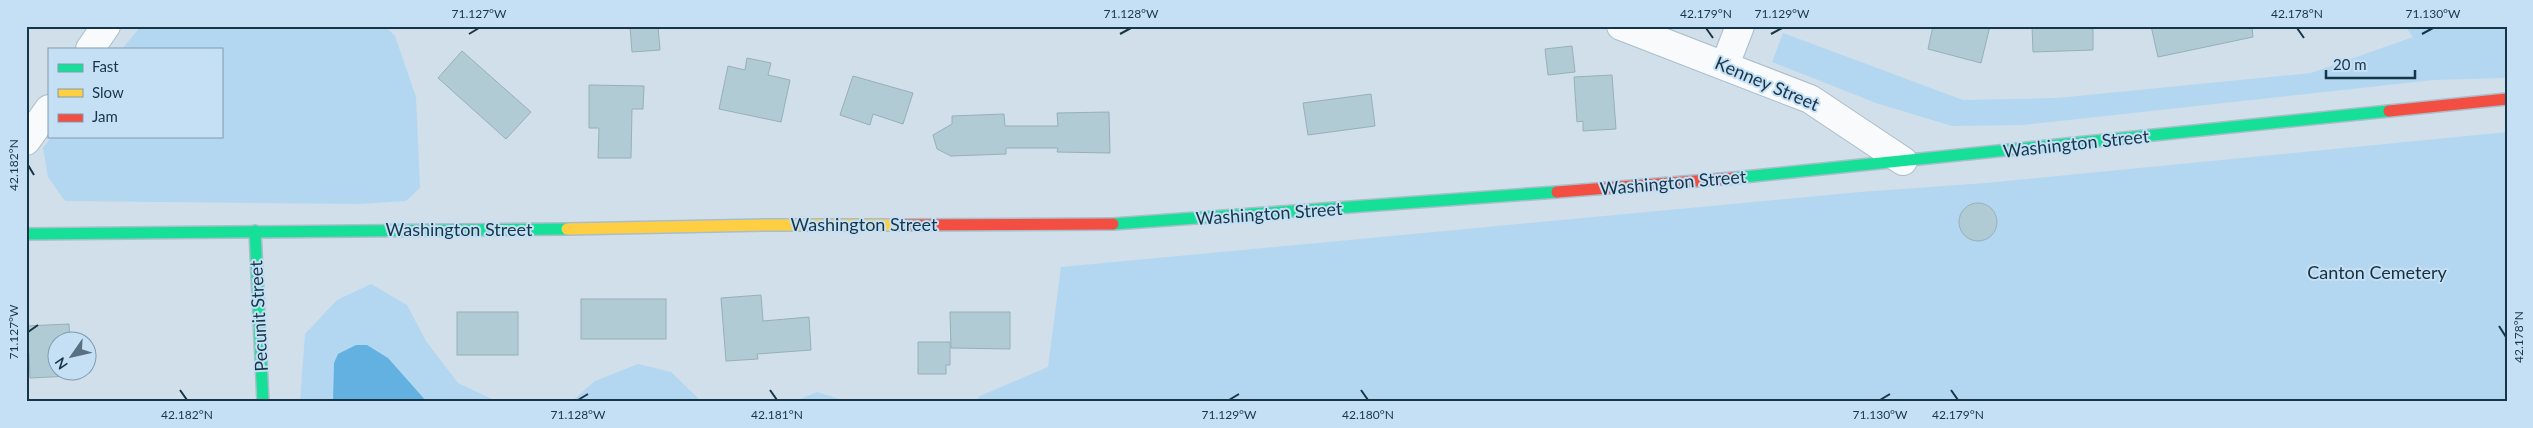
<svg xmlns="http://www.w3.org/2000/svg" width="2533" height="428" viewBox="0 0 2533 428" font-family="Lato,sans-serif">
	<rect width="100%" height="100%" fill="#d0dfea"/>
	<!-- green -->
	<g fill="#b3d7f0">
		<polygon points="141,26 385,26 395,36 416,97 420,188 406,201 359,204 65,201 48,177 43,148 52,136 221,136 221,49 122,49"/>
		<polygon points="2405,26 2507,26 2507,78 2433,80 2023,125 1952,126 1876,103 1772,62 1783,33 1963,100 2057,98 2311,73 2413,37"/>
		<polygon points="2507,132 2507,402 974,402 980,396 1048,367 1061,267 1860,192 1986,183"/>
		<polygon points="371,284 407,305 426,341 458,383 498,402 300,402 305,334 337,300"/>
		<polygon points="638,364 671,372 702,402 571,402 595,381"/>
		<polygon points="817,392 849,402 793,402"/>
	</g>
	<!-- water -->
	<polygon fill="#63b1e0" points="356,345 367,345 388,358 427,402 333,402 334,363 338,354"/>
	<!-- building -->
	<g fill="#b1cbd5" stroke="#96b0ba">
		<polygon points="630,26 658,26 660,50 632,52"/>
		<polygon points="1933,26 1990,26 1981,63 1928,49"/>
		<polygon points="2032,26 2093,26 2093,50 2033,52"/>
		<polygon points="2151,26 2252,26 2253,37 2158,57"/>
		<polygon points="1572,46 1575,72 1548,75 1545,49"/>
		<polygon points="462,51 531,112 506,139 438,78"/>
		<polygon points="747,58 771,63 768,75 790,80 781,122 719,109 728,66 745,70"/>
		<polygon points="1612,75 1616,129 1583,131 1583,121 1577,122 1574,77"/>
		<polygon points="853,76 913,93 903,124 873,114 870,125 840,115"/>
		<polygon points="589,85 644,86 643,109 632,109 631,158 598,158 599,128 589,128"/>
		<polygon points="1371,94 1375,126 1308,135 1303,103"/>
		<polygon points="1109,112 1110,153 1057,152 1058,148 1006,148 1006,154 951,156 937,149 933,135 952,124 952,116 1004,114 1005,126 1058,126 1057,113"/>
		<circle cx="1978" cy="222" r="19"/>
		<polygon points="761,295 763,321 809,317 811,350 757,354 758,359 726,361 721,298"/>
		<rect x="581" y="299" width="85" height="40"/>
		<rect x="457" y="312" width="61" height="43"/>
		<polygon points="950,312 1010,312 1010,349 951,348"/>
		<polygon points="69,324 70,340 58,340 58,370 71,370 71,376 30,378 29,353 26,353 26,326"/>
		<polygon points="918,342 950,342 950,365 946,365 946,374 918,374"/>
	</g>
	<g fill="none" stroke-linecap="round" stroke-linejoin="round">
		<!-- street casing -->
		<g stroke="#a9bdcb" stroke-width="30">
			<g id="street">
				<polyline points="1621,26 1810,99 1903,161"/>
				<polyline points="90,49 106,26"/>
				<polyline points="1725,65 1740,26"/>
				<polyline points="26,141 49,109"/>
			</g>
		</g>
		<!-- fast casing -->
		<g stroke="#a9bdcb" stroke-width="14">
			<g id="fast">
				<polyline points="1734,178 2389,111"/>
				<polyline points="1113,224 1557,192"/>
				<polyline points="255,231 263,402"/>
				<polyline points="26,234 567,229"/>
			</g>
		</g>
		<!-- slow casing -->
		<g stroke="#a9bdcb" stroke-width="14">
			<polyline id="slow" points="567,229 765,225 904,225"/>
		</g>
		<!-- jam casing -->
		<g stroke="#a9bdcb" stroke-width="14">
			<g id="jam">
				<polyline points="2389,111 2507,99"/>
				<polyline points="1557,192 1734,178"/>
				<polyline points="904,225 1113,224"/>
			</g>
		</g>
		<!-- street -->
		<use href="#street" stroke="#f8fafc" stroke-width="28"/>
		<!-- fast -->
		<use href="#fast" stroke="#16e098" stroke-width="11"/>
		<!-- slow -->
		<use href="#slow" stroke="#ffcf43" stroke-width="11"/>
		<!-- jam -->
		<use href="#jam" stroke="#f24e42" stroke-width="11"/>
	</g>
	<!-- ticks -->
	<path fill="none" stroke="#173548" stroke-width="2" d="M 1706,28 L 1713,38M 2297,28 L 2304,38M 469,34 L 479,28M 1120,34 L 1131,28M 1771,34 L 1782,28M 2422,34 L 2433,28M 28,165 L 34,175M 2499,326 L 2506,337M 28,332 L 38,325M 180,390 L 187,400M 770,390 L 777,400M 1361,390 L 1368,400M 1951,390 L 1958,400M 578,400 L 588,394M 1229,400 L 1239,394M 1880,400 L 1890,394"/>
	<g text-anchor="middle" stroke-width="4" stroke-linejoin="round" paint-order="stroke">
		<!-- street labels -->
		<g font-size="18" fill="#173548" stroke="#c5e0f4">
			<text transform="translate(1767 84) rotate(23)" y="6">Kenney Street</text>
			<text transform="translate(2076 144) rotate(-6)" y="6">Washington Street</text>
			<text transform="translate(1673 183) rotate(-5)" y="6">Washington Street</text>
			<text transform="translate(1269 214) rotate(-4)" y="6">Washington Street</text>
			<text x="864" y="231">Washington Street</text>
			<text x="459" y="236">Washington Street</text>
			<text transform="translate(259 316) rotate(-93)" y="6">Pecunit Street</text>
		</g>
		<!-- park labels -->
		<g font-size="18" fill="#192f3e" stroke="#c5e0f4">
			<text x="2377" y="279">Canton Cemetery</text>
		</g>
	</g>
	<!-- border -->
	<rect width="2533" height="428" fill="none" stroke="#c5e0f4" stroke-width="55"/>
	<!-- legend -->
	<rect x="48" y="48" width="175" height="90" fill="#c5e0f4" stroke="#7f9caf"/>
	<rect x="58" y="64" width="25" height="8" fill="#16e098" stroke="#7f9caf"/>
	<text x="92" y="72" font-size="15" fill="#173548">Fast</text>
	<rect x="58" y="89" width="25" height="8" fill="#ffcf43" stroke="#7f9caf"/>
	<text x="92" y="98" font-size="15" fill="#173548">Slow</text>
	<rect x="58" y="114" width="25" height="8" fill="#f24e42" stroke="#7f9caf"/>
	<text x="92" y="122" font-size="15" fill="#173548">Jam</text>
	<!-- north arrow -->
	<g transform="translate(72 356) rotate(236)"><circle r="24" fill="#c5e0f4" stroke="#7f9caf"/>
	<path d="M0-4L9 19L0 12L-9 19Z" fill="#587081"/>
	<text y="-8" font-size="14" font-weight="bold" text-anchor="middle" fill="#173548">N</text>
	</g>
	<!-- scale -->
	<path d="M2326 70v8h89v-8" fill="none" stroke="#173548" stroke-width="2.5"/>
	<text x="2333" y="70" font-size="15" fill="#173548" stroke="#c5e0f4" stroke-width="4" paint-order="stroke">20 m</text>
	<rect x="28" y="28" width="2478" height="372" fill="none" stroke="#173548" stroke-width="2"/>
	<g font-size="12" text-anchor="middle" fill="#173548">
		<text x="479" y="18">71.127°W</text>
		<text x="1131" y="18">71.128°W</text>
		<text x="1706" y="18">42.179°N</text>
		<text x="1782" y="18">71.129°W</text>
		<text x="2297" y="18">42.178°N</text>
		<text x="2433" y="18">71.130°W</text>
		<text transform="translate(14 165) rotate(-90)" y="4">42.182°N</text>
		<text transform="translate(14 332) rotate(-90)" y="4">71.127°W</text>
		<text transform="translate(2519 337) rotate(-90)" y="4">42.178°N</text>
		<text x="187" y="419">42.182°N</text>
		<text x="578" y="419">71.128°W</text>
		<text x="777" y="419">42.181°N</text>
		<text x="1229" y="419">71.129°W</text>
		<text x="1368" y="419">42.180°N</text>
		<text x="1880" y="419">71.130°W</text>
		<text x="1958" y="419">42.179°N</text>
	</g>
</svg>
